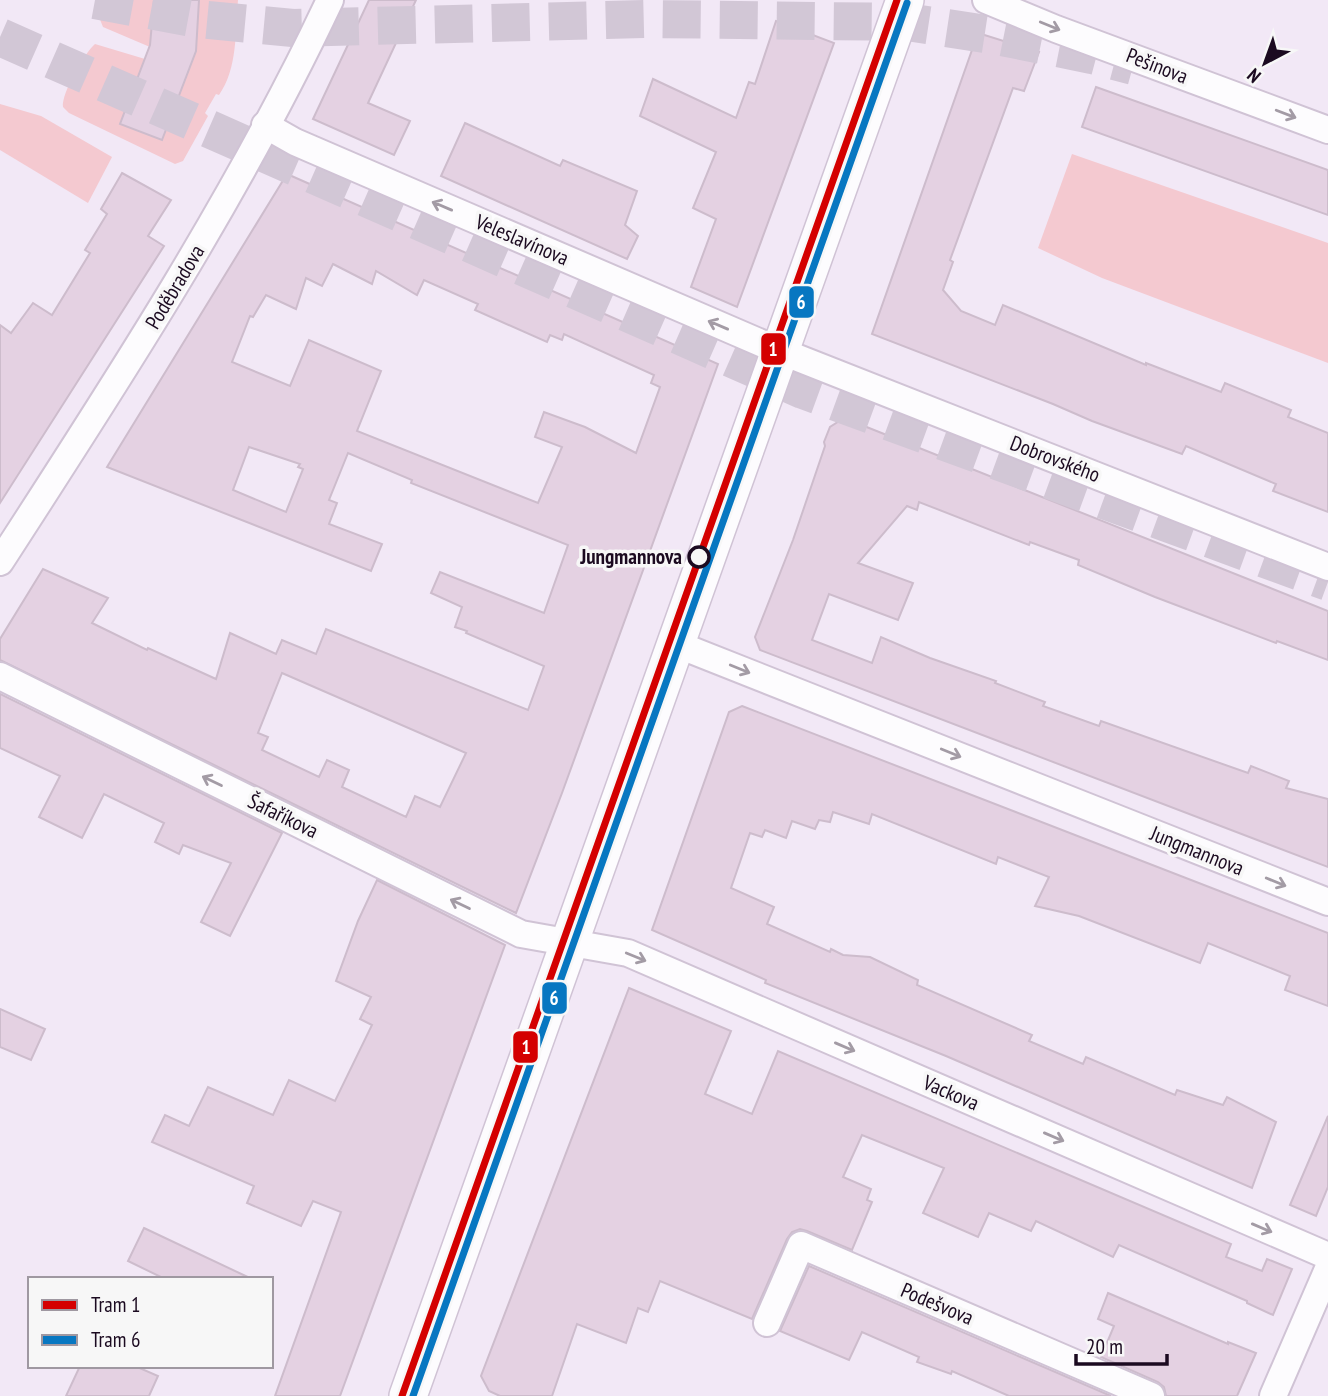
<svg xmlns="http://www.w3.org/2000/svg" width="1328" height="1396" viewBox="0 0 1328 1396" font-family="'PT Sans Narrow',sans-serif">
	<rect width="100%" height="100%" fill="#f2e8f6"/>
	<!-- green -->
	<g fill="#f4c9d0">
		<polygon points="101,0 154,0 150,47 103,27 99,17"/>
		<path d="M 199,0 L 238,0 C 235,32 238,68 219,95 L 216,94 L 205,113 L 208,116 L 183,161 L 175,164 L 69,113 L 63,107 C 61,94 85,52 95,44 L 145,59 L 120,124 L 162,140 L 196,50 Z"/>
		<polygon points="0,104 41,116 112,157 88,203 0,150"/>
		<polygon points="1072,154 1328,243 1328,363 1102,278 1038,248"/>
	</g>
	<!-- building -->
	<g fill="#e4d1e2" stroke="#cdbccc" stroke-width="2" fill-rule="evenodd">
		<polygon points="154,0 199,0 196,51 162,140 120,124 150,45"/>
		<polygon points="369,0 416,0 368,103 410,121 394,155 313,119"/>
		<polygon points="776,21 834,43 737,307 691,287 716,219 693,208 716,152 640,116 653,79 736,118 749,82 755,84"/>
		<polygon points="978,33 1039,52 1024,91 1013,88 950,260 953,262 943,290 961,311 995,325 1003,305 1146,365 1146,363 1221,392 1225,383 1291,410 1288,417 1328,433 1328,512 1273,491 1276,484 1186,446 1182,454 1092,421 1053,404 872,334"/>
		<polygon points="1096,87 1328,170 1328,215 1082,127"/>
		<polygon points="465,123 560,166 563,160 637,191 625,225 638,236 627,259 441,176"/>
		<polygon points="122,173 171,200 148,236 164,246 0,503 0,325 11,333 33,303 52,315 90,253 85,250 107,214 101,209"/>
		<path d="M 287,174 L 718,364 L 562,793 L 516,913 L 0,660 L 0,639 L 43,569 L 108,598 L 92,623 L 147,650 L 148,648 L 216,679 L 230,633 L 276,654 L 282,640 L 316,654 L 326,629 L 528,710 L 544,666 L 466,633 L 467,631 L 455,627 L 462,607 L 431,593 L 440,572 L 544,613 L 568,545 L 411,483 L 412,480 L 348,453 L 329,500 L 337,503 L 329,524 L 382,544 L 371,571 L 107,467 ZM 333,264 L 372,284 L 376,271 L 417,295 L 424,280 L 478,304 L 475,310 L 547,342 L 550,335 L 562,340 L 564,334 L 654,375 L 651,383 L 660,387 L 636,453 L 585,427 L 544,412 L 535,437 L 562,447 L 538,503 L 357,431 L 381,371 L 309,340 L 290,386 L 232,362 L 250,316 L 253,317 L 266,295 L 296,309 L 306,278 L 322,286 ZM 249,447 L 300,464 L 298,467 L 303,469 L 286,512 L 233,490 ZM 282,673 L 466,753 L 440,807 L 415,796 L 406,817 L 342,787 L 349,770 L 327,760 L 319,777 L 262,750 L 268,737 L 258,733 Z"/>
		<polygon points="844,418 1328,611 1328,660 1277,641 1276,643 1155,597 1078,565 1079,560 1030,542 1029,545 919,502 917,510 907,506 858,563 913,583 898,620 829,594 812,640 872,663 881,637 930,658 996,681 995,683 1045,702 1043,706 1099,726 1101,721 1248,773 1251,766 1289,781 1286,788 1328,799 1328,867 760,650 755,637 793,540 825,446 824,442 830,427"/>
		<polygon points="0,694 282,833 230,936 201,922 231,863 183,845 179,854 155,842 164,823 104,794 82,838 39,817 60,776 0,748"/>
		<polygon points="742,706 1328,933 1328,1006 1285,990 1290,976 1208,943 1200,963 1079,916 1035,906 1049,877 998,857 996,864 872,814 869,824 833,812 830,822 819,820 815,829 792,821 786,838 765,830 762,837 750,833 731,888 774,907 767,924 830,952 831,949 843,955 870,957 918,980 917,985 1032,1035 1029,1041 1083,1064 1086,1057 1175,1095 1177,1090 1223,1105 1227,1097 1276,1122 1252,1188 946,1056 765,983 766,980 652,930 729,712"/>
		<polygon points="377,880 505,945 340,1396 275,1396 341,1212 313,1201 301,1226 247,1203 254,1186 152,1142 165,1115 189,1126 208,1087 273,1115 289,1080 335,1101 372,1025 360,1019 371,997 336,981 358,921"/>
		<polygon points="629,988 731,1031 705,1094 752,1114 778,1051 1231,1244 1226,1257 1262,1271 1267,1259 1292,1269 1273,1315 1247,1303 1247,1301 1119,1245 1113,1257 1036,1221 1031,1231 989,1213 978,1237 923,1213 944,1168 862,1135 843,1177 871,1189 867,1200 872,1202 852,1250 807,1231 800,1229 792,1232 787,1239 752,1319 660,1281 648,1312 638,1308 626,1343 577,1324 552,1396 500,1396 489,1391 481,1376"/>
		<polygon points="0,1009 45,1029 31,1060 0,1047"/>
		<polygon points="1328,1116 1328,1187 1316,1216 1290,1205"/>
		<polygon points="144,1228 252,1279 165,1279 128,1261"/>
		<polygon points="809,1266 1111,1396 1009,1396 952,1371 951,1374 917,1362 919,1357 862,1332 849,1360 780,1331"/>
		<polygon points="1108,1293 1228,1344 1228,1342 1256,1353 1237,1396 1166,1396 1164,1387 1158,1382 1101,1357 1114,1326 1098,1319"/>
		<polygon points="80,1366 135,1366 158,1376 149,1396 66,1396"/>
	</g>
	<g fill="none" stroke-linecap="round" stroke-linejoin="round">
		<!-- highway-tunnel -->
		<g stroke="#d2c7d6" stroke-width="38" stroke-dasharray="38 19" stroke-linecap="butt">
			<polyline points="95,0 197,19 293,28 647,19 907,22 992,35 1092,55 1133,66"/>
			<polyline points="0,37 803,390 1328,582"/>
		</g>
		<!-- street casing -->
		<g stroke="#d0c3d5" stroke-width="30">
			<g id="street">
				<polyline points="986,0 1056,29 1328,130"/>
				<polyline points="265,125 295,142 775,349 1328,567"/>
				<path d="M 0,562 C 118,380 237,197 330,0"/>
				<polyline points="676,644 1328,902"/>
				<polyline points="0,676 521,934 628,953 1328,1256"/>
				<polyline points="767,1323 801,1245 1151,1396"/>
				<polyline points="1273,1396 1328,1269"/>
			</g>
		</g>
		<!-- secondary casing -->
		<g stroke="#d0c3d5" stroke-width="40">
			<polyline id="secondary" points="408,1396 905,0"/>
		</g>
		<!-- street -->
		<use href="#street" stroke="#fdfcfe" stroke-width="26"/>
		<!-- secondary -->
		<use href="#secondary" stroke="#fdfcfe" stroke-width="37"/>
		<!-- tram-1 casing -->
		<g stroke="#f7f7f7" stroke-width="12">
			<polyline id="tram-1" points="402,1396 897,0"/>
		</g>
		<!-- tram-2 casing -->
		<g stroke="#f7f7f7" stroke-width="12">
			<polyline id="tram-2" points="413,1396 907,3"/>
		</g>
		<!-- tram-1 -->
		<use href="#tram-1" stroke="#d40000" stroke-width="7"/>
		<!-- tram-2 -->
		<use href="#tram-2" stroke="#0777c1" stroke-width="7"/>
	</g>
	<!-- one-way arrows -->
	<defs><path id="oneway-shaft" d="M-6 0H5M1.5-3L5.5 0L1.5 3" fill="none" stroke-width="1.6" stroke-linecap="round" stroke-linejoin="round" transform="scale(1.75)"/></defs>
	<g stroke="#a39ba5">
		<use href="#oneway-shaft" transform="translate(1050 26) rotate(22)"/>
		<use href="#oneway-shaft" transform="translate(1286 114) rotate(21)"/>
		<use href="#oneway-shaft" transform="translate(442 206) rotate(-157)"/>
		<use href="#oneway-shaft" transform="translate(718 325) rotate(-157)"/>
		<use href="#oneway-shaft" transform="translate(740 669) rotate(22)"/>
		<use href="#oneway-shaft" transform="translate(951 753) rotate(22)"/>
		<use href="#oneway-shaft" transform="translate(212 781) rotate(-154)"/>
		<use href="#oneway-shaft" transform="translate(1276 882) rotate(22)"/>
		<use href="#oneway-shaft" transform="translate(460 904) rotate(-154)"/>
		<use href="#oneway-shaft" transform="translate(636 957) rotate(22)"/>
		<use href="#oneway-shaft" transform="translate(845 1047) rotate(23)"/>
		<use href="#oneway-shaft" transform="translate(1054 1137) rotate(23)"/>
		<use href="#oneway-shaft" transform="translate(1262 1228) rotate(23)"/>
	</g>
	<!-- markers -->
	<circle fill="#f7f7f7" stroke="#1b0a20" stroke-width="3.5" cx="699" cy="557" r="10"/>
	<g text-anchor="middle" stroke-width="7" stroke-linejoin="round" paint-order="stroke">
		<!-- street labels -->
		<g font-size="21" fill="#1b0a20" stroke="#f7f7f7">
			<text transform="translate(1157 66) rotate(21)" y="7">Pešinova</text>
			<text transform="translate(522 240) rotate(23)" y="7">Veleslavínova</text>
			<text transform="translate(175 287) rotate(-59)" y="7">Poděbradova</text>
			<text transform="translate(1055 459) rotate(21)" y="7">Dobrovského</text>
			<text transform="translate(283 816) rotate(26)" y="7">Šafaříkova</text>
			<text transform="translate(1197 851) rotate(22)" y="7">Jungmannova</text>
			<text transform="translate(951 1093) rotate(23)" y="7">Vackova</text>
			<text transform="translate(937 1304) rotate(23)" y="7">Podešvova</text>
		</g>
		<!-- stop labels -->
		<g font-size="21" font-weight="bold" fill="#1b0a20" stroke="#f7f7f7" text-anchor="end">
			<text x="682" y="564">Jungmannova</text>
		</g>
	</g>
	<g stroke="#f7f7f7" stroke-width="2.5">
		<rect x="788" y="285" width="27" height="34" rx="7" fill="#0777c1"/>
		<rect x="760" y="332" width="27" height="34" rx="7" fill="#d40000"/>
		<rect x="541" y="981" width="27" height="34" rx="7" fill="#0777c1"/>
		<rect x="512" y="1030" width="27" height="34" rx="7" fill="#d40000"/>
	</g>
	<g font-size="19" text-anchor="middle" font-weight="bold" fill="#fff">
		<text x="801" y="309">6</text>
		<text x="773" y="356">1</text>
		<text x="554" y="1005">6</text>
		<text x="526" y="1054">1</text>
	</g>
	<!-- legend -->
	<rect x="28" y="1277" width="245" height="91" fill="#f7f7f7" stroke="#9f98a1" stroke-width="2"/>
	<rect x="42" y="1300" width="35" height="10" fill="#d40000" stroke="#9f98a1" stroke-width="2"/>
	<text x="91" y="1312" font-size="21" fill="#1b0a20">Tram 1</text>
	<rect x="42" y="1335" width="35" height="10" fill="#0777c1" stroke="#9f98a1" stroke-width="2"/>
	<text x="91" y="1347" font-size="21" fill="#1b0a20">Tram 6</text>
	<!-- north arrow -->
	<g transform="translate(1265 63) rotate(221)" stroke="#f7f7f7" stroke-width="5" paint-order="stroke">
	<path d="M0-5L12 26L0 18L-12 26Z" fill="#1b0a20"/>
	<text y="-10" font-size="19" font-weight="bold" text-anchor="middle" fill="#1b0a20">N</text>
	</g>
	<!-- scale -->
	<path d="M1076 1354v10h91v-10" fill="none" stroke="#1b0a20" stroke-width="3.5"/>
	<text x="1086" y="1354" font-size="21" fill="#1b0a20" stroke="#f7f7f7" stroke-width="5" paint-order="stroke">20 m</text>
</svg>
